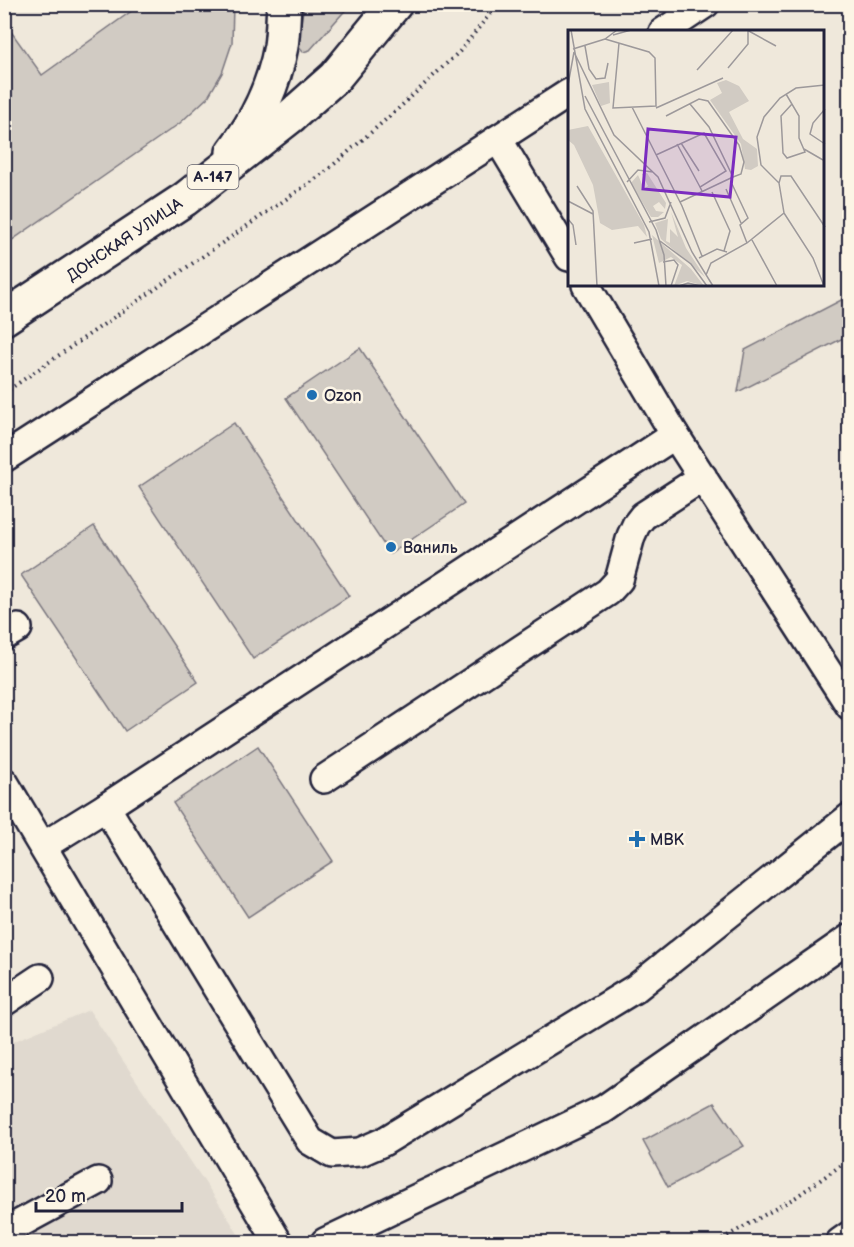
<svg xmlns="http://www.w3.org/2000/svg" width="854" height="1247" viewBox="0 0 854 1247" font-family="'Balsamiq Sans',sans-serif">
	<rect width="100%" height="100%" fill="#efe8db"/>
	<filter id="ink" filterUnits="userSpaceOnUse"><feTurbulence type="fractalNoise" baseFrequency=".0167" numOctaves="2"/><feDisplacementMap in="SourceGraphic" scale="12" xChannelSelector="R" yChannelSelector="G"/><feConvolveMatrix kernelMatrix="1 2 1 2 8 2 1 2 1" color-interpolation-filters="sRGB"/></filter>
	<g filter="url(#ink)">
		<!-- built -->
		<polygon fill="#e0d9cf" points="89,1010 224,1211 243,1242 5,1242 5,1045"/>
		<!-- green -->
		<g fill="#d1cbc3" stroke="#7a767f" stroke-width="1.5">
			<polygon points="140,5 233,5 232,43 222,73 208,97 180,123 5,245 5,23 42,75"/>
			<polygon points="304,5 350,5 310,50 303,52 297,45"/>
			<polygon points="849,296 849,335 738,392 745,350"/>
			<polygon points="360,348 464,504 390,554 286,398"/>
			<polygon points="234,423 349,596 253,659 139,487"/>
			<polygon points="94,526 198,682 125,731 21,575"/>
			<polygon points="258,746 333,861 248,917 173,803"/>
			<polygon points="714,1103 744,1146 668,1187 643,1141"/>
		</g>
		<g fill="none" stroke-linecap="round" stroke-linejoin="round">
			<!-- service casing -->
			<g stroke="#22223b" stroke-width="32">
				<g id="service">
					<polyline points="663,32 705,4"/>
					<polyline points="498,139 569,257"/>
					<polyline points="586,285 675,435 850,706"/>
					<polyline points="4,458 569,93"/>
					<polyline points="4,636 18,628"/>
					<polyline points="324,779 608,592 619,580 631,536 636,525 643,516 703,477"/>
					<polyline points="4,782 278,1242"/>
					<polyline points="106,807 675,435"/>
					<polyline points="43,846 106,807 310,1141 332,1154 360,1152 383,1142 636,988 850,817"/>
					<polyline points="4,1002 40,978"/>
					<polyline points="4,1232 98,1181"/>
					<polyline points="325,1242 604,1109 850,938"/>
					<polyline points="840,1242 850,1235"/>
				</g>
			</g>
			<!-- primary casing -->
			<g stroke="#22223b" stroke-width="38">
				<g id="primary">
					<path d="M 233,152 C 257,121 274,85 281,46 C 283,33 283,18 284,4"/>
					<polyline points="4,318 185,199 291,116 335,77 395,4"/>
				</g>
			</g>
			<!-- path -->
			<g stroke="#22223b" stroke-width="4" stroke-dasharray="1.5 4.5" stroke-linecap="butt">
				<polyline points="4,393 324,173 398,109 460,51 498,4"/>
				<polyline points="717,1242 796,1197 850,1159"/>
			</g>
			<!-- service -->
			<use href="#service" stroke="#fcf5e5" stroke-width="27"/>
			<!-- primary -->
			<use href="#primary" stroke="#fcf5e5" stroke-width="33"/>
		</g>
	</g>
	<!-- markers -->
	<g fill="#1f6fb2" stroke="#fcf5e5" stroke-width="2">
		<circle cx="312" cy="395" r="6"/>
		<circle cx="391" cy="547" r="6"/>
		<path d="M634 830h6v6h6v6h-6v6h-6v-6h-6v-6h6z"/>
	</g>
	<g text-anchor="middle" stroke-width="5" stroke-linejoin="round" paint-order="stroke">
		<!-- shield labels -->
		<rect fill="#fcf5e5" stroke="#63616e" stroke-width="1.5" x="187.5" y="165" width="51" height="24" rx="4.5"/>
		<g font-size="15" font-weight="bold" fill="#22223b">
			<text x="213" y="182">А-147</text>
		</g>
		<!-- street labels -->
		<g font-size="16" fill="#22223b" stroke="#fcf5e5">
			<text transform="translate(124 239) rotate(-34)" y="6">ДОНСКАЯ УЛИЦА</text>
		</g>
		<!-- poi labels -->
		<g font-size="16" fill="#22223b" stroke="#fcf5e5" text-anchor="start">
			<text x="324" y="401">Ozon</text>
			<text x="403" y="553">Ваниль</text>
			<text x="650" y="845">МВК</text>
		</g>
	</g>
	<!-- overview -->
	<g transform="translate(568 30)">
		<rect width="256" height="256" fill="#efe8db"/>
		<path d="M 158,50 L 171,56 L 181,71 L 161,82 L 175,109 L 189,119 L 190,136 L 183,140 L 177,139 L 173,114 L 142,70 L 154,63 L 149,53 ZM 41,52 L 42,73 L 33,76 L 24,55 ZM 20,96 L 76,195 L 79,207 L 70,196 L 44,200 L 32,193 L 25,155 L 6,115 L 0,110 L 0,100 ZM 79,143 L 98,173 L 97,179 L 91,172 L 85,176 L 88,181 L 96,182 L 90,187 L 83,187 L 63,153 L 70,145 L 76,159 L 80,156 L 74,144 ZM 103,182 L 118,218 L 137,247 L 93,209 L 87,193 L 100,189 L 98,211 L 102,213 L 102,199 L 110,207 ZM 84,205 L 123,239 L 136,256 L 119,251 L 106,256 L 114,235 L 103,227 L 91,233 Z" fill="#d1cbc3"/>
		<path fill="none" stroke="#9d999b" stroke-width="1.5" d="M 3,0 L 17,79 L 81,202 L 91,256M 179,0 L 208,16M 45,5 L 63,0M 37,9 L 81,22 L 87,28 L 88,76 L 45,78 L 51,13M 17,16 L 21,39 L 28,49 L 37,48 L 40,33M 5,19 L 37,9 L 49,0M 6,22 L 46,105 L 90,147 L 124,222 L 145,256M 160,38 L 180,14 L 180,0M 129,40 L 165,0M 0,55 L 6,22M 218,64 L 231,86 L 231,108 L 237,122 L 219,128 L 215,123 L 213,86 L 224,74M 17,66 L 88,200 L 96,225 L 98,256M 64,77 L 114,176 L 134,226M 88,78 L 155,48M 257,79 L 245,93 L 242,104 L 257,114M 98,86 L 131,69 L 140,71 L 171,115 L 176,132 L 173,144 L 165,147 L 141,97 L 122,74M 113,113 L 131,141M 109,114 L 132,157M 236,119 L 255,130M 88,125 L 136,103 L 158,141 L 132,157 L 134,161M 59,152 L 70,140 L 85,142M 211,153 L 213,146 L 223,146 L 257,197M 164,154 L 180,188 L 172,195 L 179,213M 9,156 L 25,181 L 29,256M 158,159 L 173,193M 144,162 L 162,201 L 156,221M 0,171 L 25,184M 112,172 L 165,147M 216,183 L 245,228 L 256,256M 0,189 L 5,195 L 8,215M 81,192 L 97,188 L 103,172M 184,210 L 209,256M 92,211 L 123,234 L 139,256M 66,213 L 84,209M 131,228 L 149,219 L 159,222M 95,232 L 106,230 L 110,235 L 103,256M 138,245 L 143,233 L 179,213 L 216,183 L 211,153 L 193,135 L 189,107 L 196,87 L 212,68 L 228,58 L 257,55M 111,256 L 120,253 L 133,256"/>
		<path fill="#7b2cbf" fill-opacity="0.15" stroke="#7b2cbf" stroke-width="3" d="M 80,99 L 168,107 L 162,167 L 75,159 Z"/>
		<rect width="256" height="256" fill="none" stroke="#22223b" stroke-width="3"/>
	</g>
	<!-- margin -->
	<rect width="854" height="1247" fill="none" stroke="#fcf5e5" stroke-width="24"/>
	<rect x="12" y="12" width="830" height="1223" fill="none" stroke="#22223b" stroke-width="2" filter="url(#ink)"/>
	<!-- scale -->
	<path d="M36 1202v9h146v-9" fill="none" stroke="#22223b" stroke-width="3"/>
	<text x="45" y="1202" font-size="18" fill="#22223b" stroke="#fcf5e5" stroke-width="4.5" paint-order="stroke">20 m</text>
</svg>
